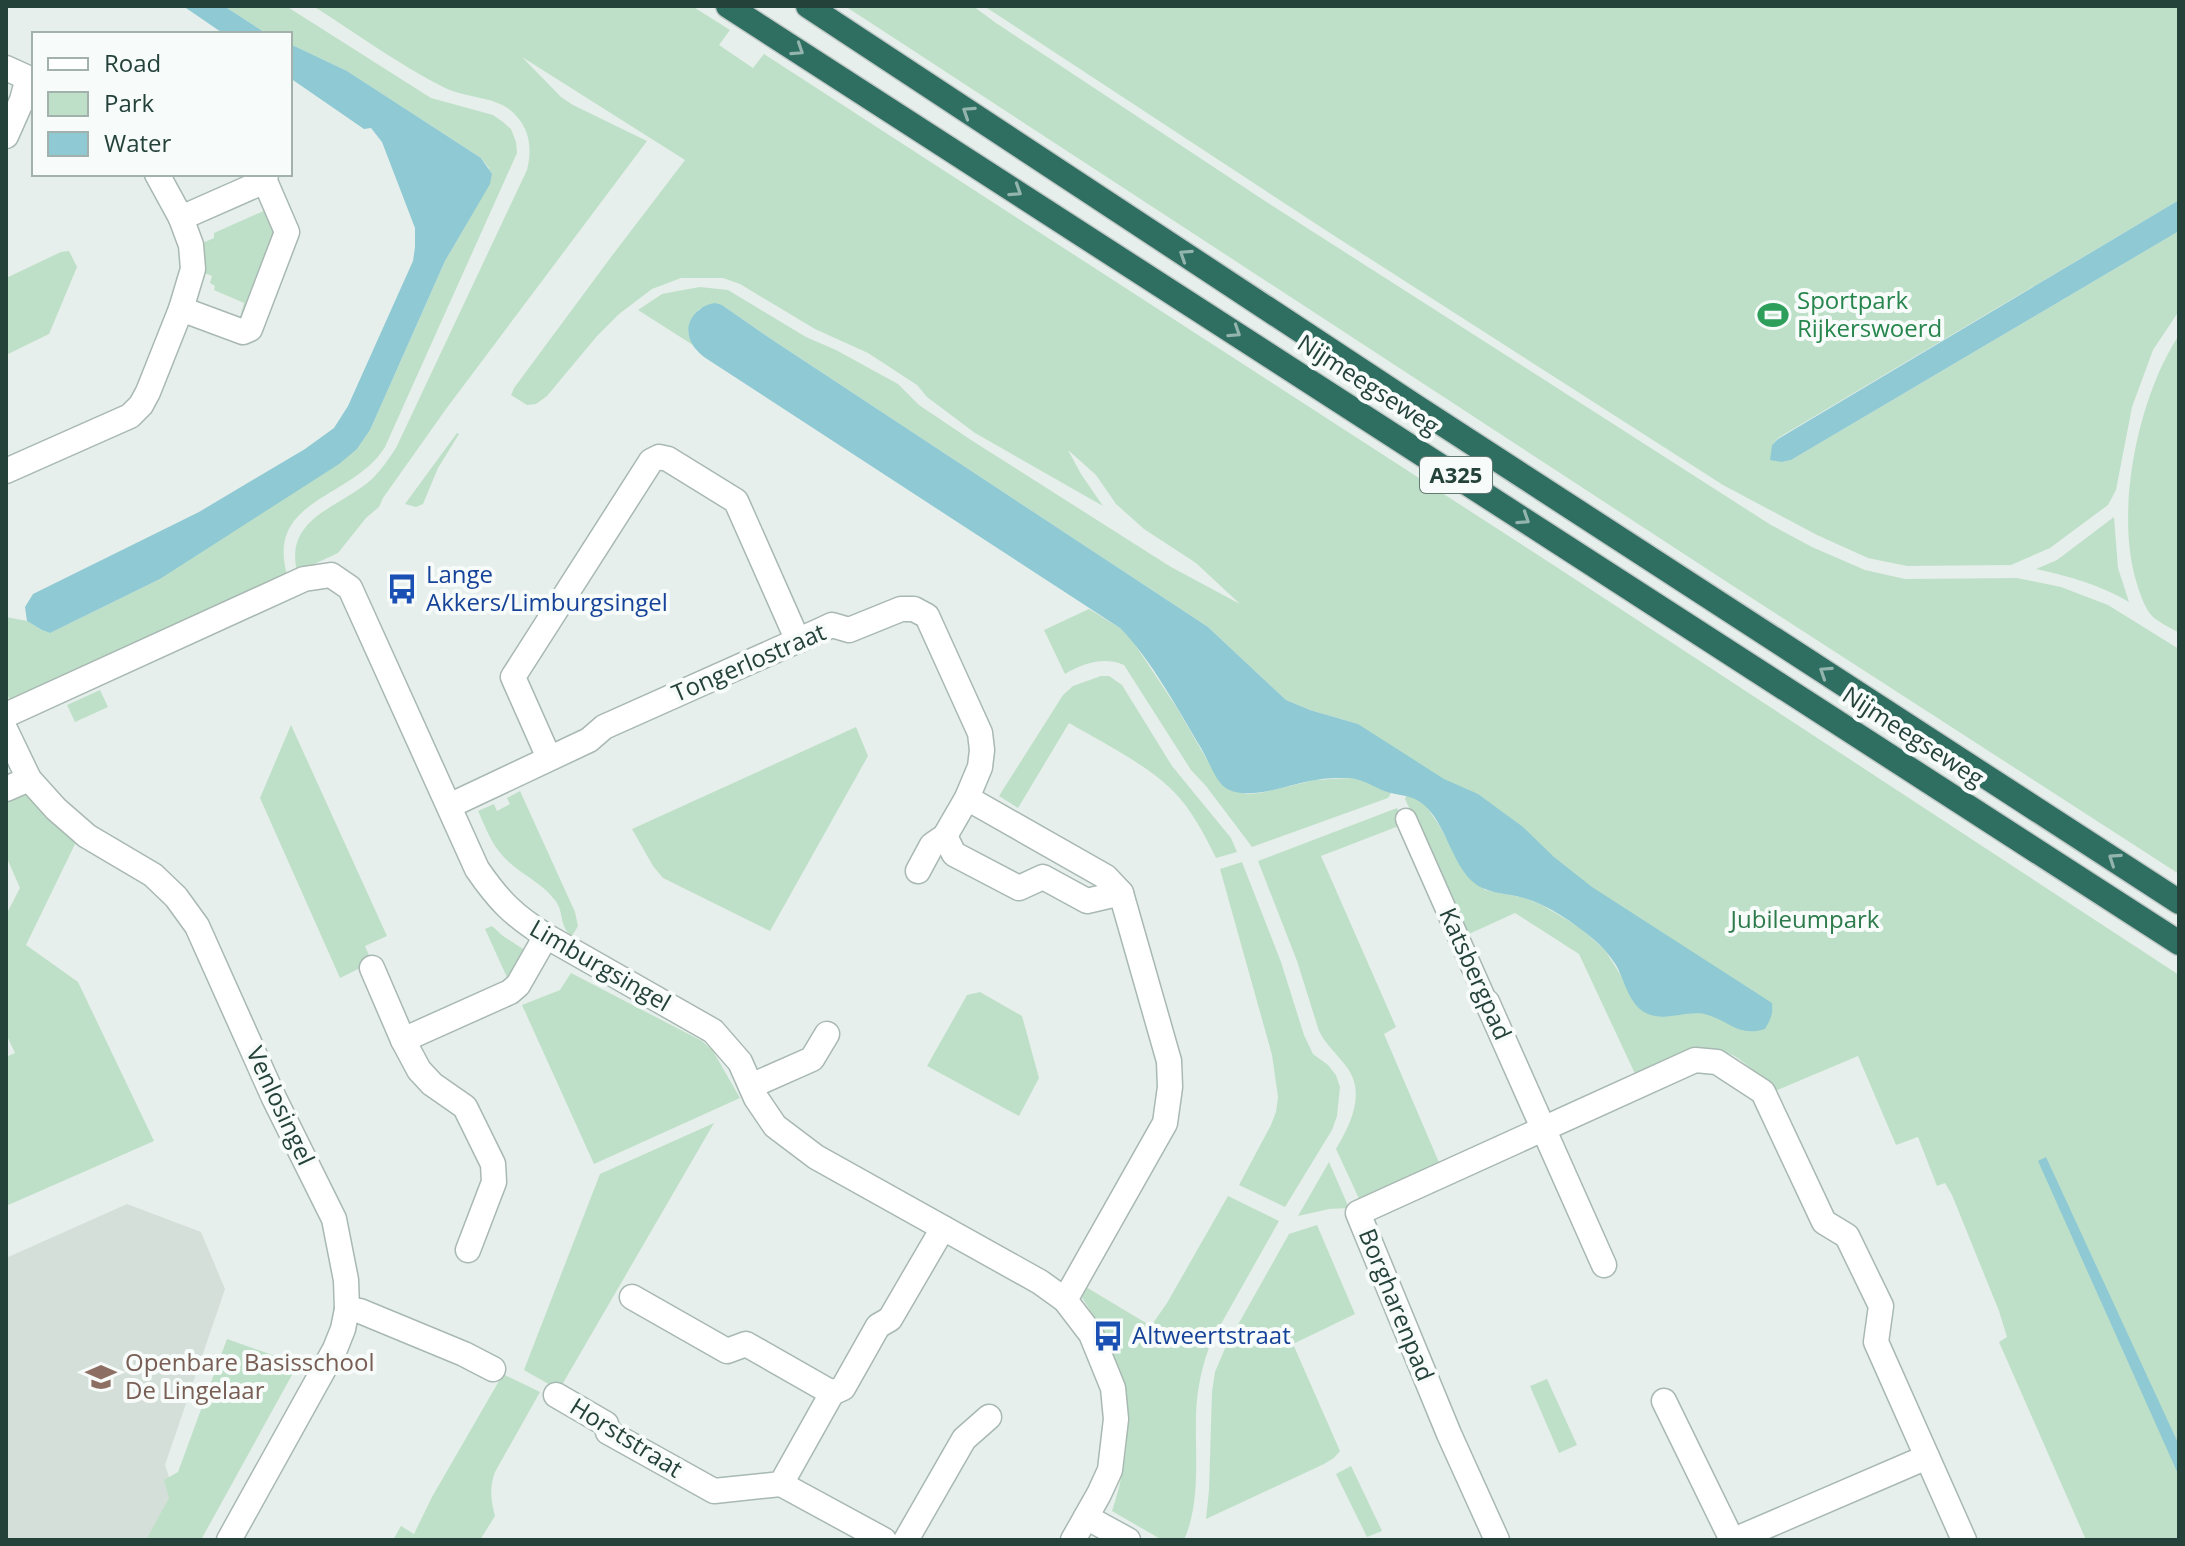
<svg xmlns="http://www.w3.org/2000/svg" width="2185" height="1546" viewBox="0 0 2185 1546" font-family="'Open Sans',sans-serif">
	<rect width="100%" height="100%" fill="#e6efeb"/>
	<!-- built -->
	<polygon fill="#d4dfda" points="127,1204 201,1232 225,1289 165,1465 178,1504 158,1540 6,1540 6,1258"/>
	<!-- green -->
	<g fill="#bfe0c8">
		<path d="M 224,6 L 286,6 L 431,98 L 493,115 L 503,122 L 511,129 L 516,142 L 517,153 L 385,447 C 352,500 263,498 288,578 L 11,702 L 6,692 L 6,617 L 27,621 L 42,630 L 50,633 L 160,579 L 357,449 L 370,430 L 445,261 L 466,225 L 489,168 L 481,158 L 347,71 L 290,44 L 290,34 L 267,34 Z"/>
		<path d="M 313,6 L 692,6 L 730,30 L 719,45 L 753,68 L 764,54 L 1558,568 L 2179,975 L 2179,1540 L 2086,1540 L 1999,1342 L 2007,1337 L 1999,1311 L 1952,1195 L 1945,1183 L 1937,1186 L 1918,1137 L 1896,1145 L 1858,1056 L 1775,1091 C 1764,1081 1754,1070 1742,1061 C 1707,1034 1672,1062 1637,1078 L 1579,954 L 1515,913 L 1469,934 L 1405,799 L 1407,795 L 1412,796 L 1426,806 L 1439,825 L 1457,858 L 1485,890 L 1525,898 L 1542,905 L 1579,927 L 1605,950 L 1623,979 L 1660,1016 L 1690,1013 L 1358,724 L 1310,710 L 1286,700 L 1208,627 L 771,339 L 722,305 L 699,309 C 690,321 684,331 693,345 L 638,310 L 662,294 L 683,290 L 700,287 L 728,290 L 806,337 L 836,350 L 898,384 L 919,405 L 971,440 L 1171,567 L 1240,604 L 1196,563 L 1144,529 L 1116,504 L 1096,475 L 1068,450 L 1081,474 L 1103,506 L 975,433 L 927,397 L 917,385 L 868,353 L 815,329 L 740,284 L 723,278 L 681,278 L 652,289 L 619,314 L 597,336 L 547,396 L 536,404 L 527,405 L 511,395 L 514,388 L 611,257 L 685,160 L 522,57 L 561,97 L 573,105 L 647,141 L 446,409 L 383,498 L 379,507 L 366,518 L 338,553 L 297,572 C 284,516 341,508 373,478 C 382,469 389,458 396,448 L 527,170 C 533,146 529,125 509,109 C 493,97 464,97 445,88 C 399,65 356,33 313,6 Z"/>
		<polygon points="845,6 973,6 996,23 1265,201 1771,525 1812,547 1865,570 1905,579 2017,578 2061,587 2108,605 2179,649 2179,874 1730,584"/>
		<polygon points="984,6 2179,6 2179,200 1778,438 1772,445 1782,462 1791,460 2179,231 2179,311 2153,350 2132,407 2116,490 2108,505 2050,548 2011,565 1907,566 1868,558 1817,535 1723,485 1333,235"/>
		<polygon points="268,209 279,231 245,319 240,317 244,303 214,290 215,286 210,283 212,276 202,272 200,244 214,238 214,233"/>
		<polygon points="69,251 77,267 49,334 6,355 6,278 61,252"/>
		<path d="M 2179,335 L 2179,633 C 2171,628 2160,623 2153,617 C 2145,609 2140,594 2137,584 C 2114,512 2138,397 2179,335 Z"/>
		<polygon points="457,433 459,434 438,468 423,504 416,507 405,504"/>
		<path d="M 2114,517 L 2118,568 L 2129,602 C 2101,585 2068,576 2036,569 L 2057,560 Z"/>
		<path d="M 1089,609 L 1120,628 L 1132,640 L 1177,708 L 1221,784 L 1246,794 L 1260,793 L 1315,780 L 1351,778 L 1367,781 L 1391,793 L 1388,798 L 1252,847 L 1206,786 L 1191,770 L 1124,665 C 1104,656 1082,664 1065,674 L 1044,630 Z"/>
		<path d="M 1101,676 L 1109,676 L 1122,685 L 1172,766 L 1231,838 L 1237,852 L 1216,858 C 1204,834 1192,810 1173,791 C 1149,766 1100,741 1069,723 L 1018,808 L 999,796 L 1063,695 L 1073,686 Z"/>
		<polygon points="100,690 108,707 75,722 67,705"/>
		<polygon points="291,725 387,936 365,946 372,962 340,978 260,798"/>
		<polygon points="856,727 868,756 770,931 663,878 653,866 632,829"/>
		<polygon points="20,786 55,824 77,840 26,945 78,982 154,1141 6,1206 6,1057 15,1053 6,1034 6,915 20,888 6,856 6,792"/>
		<path d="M 520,791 L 575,912 L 578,926 L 572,936 C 558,926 565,911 554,899 C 540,881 517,873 502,855 C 491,843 485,826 478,811 L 494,804 L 497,811 L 510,804 L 507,798 Z"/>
		<path d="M 1397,808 L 1404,824 L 1321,856 L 1396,1027 L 1384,1034 L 1441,1167 L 1361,1203 L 1336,1149 C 1350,1125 1367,1093 1346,1066 C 1337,1054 1326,1045 1319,1031 L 1297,961 L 1258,861 Z"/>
		<polygon points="1242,862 1281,962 1304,1035 1313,1054 1328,1065 1336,1075 1340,1087 1337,1116 1332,1130 1285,1207 1239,1185 1271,1125 1276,1112 1278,1097 1272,1055 1220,869"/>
		<polygon points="492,926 503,936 528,952 510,984 485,929"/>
		<polygon points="571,973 702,1041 713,1051 740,1098 594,1164 522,1005 560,990"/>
		<polygon points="980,992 1022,1016 1039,1078 1019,1116 927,1066 967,995"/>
		<polygon points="714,1123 559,1390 524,1370 600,1174"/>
		<polygon points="1329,1162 1349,1208 1329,1209 1298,1216"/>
		<path d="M 1228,1196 L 1279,1221 L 1212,1340 C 1202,1365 1197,1388 1196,1415 C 1195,1455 1201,1502 1184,1540 L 1162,1540 L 1112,1511 C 1140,1427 1129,1369 1081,1296 L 1086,1287 L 1151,1326 L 1167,1303 Z"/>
		<polygon points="1317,1225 1355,1314 1293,1344 1340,1451 1334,1458 1324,1464 1206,1519 1209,1490 1212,1392 1215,1372 1226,1346 1289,1234"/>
		<polygon points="227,1339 298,1364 201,1540 146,1540 169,1498 164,1480 178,1472"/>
		<path d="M 503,1374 L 540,1392 L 495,1472 C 489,1488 491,1501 495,1516 L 480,1540 L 393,1540 L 401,1526 L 414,1534 L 432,1497 Z"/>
		<polygon points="1547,1379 1577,1445 1559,1453 1530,1386"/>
		<polygon points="1351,1466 1382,1531 1367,1537 1336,1474"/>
	</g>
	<!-- water -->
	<g fill="#8ec9d4">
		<polygon points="183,6 224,6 267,34 224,34"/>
		<polygon points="290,44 347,71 481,158 492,174 490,184 445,261 370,430 357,449 339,464 160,579 50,633 42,630 27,621 25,607 33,594 199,512 305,449 334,428 348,406 413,261 415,247 415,228 382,142 371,128 364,129 290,78"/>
		<polygon points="2179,200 2179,231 1791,460 1782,462 1770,460 1772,445 1778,439"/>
		<path d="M 715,303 L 722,305 L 771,339 L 1208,627 L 1286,700 L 1310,710 L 1358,724 L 1444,779 L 1478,794 L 1523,827 L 1554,857 L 1592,887 L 1772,1003 C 1773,1014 1771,1019 1765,1029 C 1739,1037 1730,1022 1708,1015 C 1689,1009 1667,1022 1648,1014 C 1629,1006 1625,981 1616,965 C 1609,954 1601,945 1592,938 C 1573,922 1548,905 1524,898 C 1507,893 1487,894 1473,882 C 1452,864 1446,824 1424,805 C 1414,796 1404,796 1391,793 C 1375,789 1364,778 1346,778 C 1336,778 1326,778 1316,780 C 1291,783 1243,805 1222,785 C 1215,778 1207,758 1201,748 C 1178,710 1151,659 1120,628 L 704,357 C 697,351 691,345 689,336 C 685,319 700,305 715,303 Z"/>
		<polygon points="2046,1157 2179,1445 2179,1476 2038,1161"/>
	</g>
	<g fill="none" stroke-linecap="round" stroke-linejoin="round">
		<!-- pedestrian casing -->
		<g stroke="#a8b8b2" stroke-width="23">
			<polyline id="pedestrian" points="1406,819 1487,1002"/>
		</g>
		<!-- minor casing -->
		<g stroke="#a8b8b2" stroke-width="27">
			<g id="minor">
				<polyline points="6,68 28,78 22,100 6,136"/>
				<polyline points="157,174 181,218"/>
				<polyline points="181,309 243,332 250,329 287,232 265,181 266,174"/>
				<polyline points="6,471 130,416 141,405 148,392 181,309 193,269 191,245 181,218 265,181"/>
				<path d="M 6,715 L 304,579 L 331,575 L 350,588 L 477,869 C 499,901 513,915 546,936 L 713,1031 L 740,1062 L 756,1098 L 775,1126 L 816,1157 L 1040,1282 L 1065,1300 L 1091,1334 L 1113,1388 L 1116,1419 L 1110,1470 L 1099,1494 L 1073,1540"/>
				<polyline points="6,731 29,779 56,809 87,836 153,875 176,897 197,926 274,1098 334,1219 346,1280 347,1309 343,1329 335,1349 229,1540"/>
				<polyline points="549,758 513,677 651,461 659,457 668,459 736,501 798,641"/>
				<polyline points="6,789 29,779"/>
				<polyline points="967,798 1106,877 1121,893 1169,1061 1170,1087 1165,1123 1065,1300"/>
				<polyline points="449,806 589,740 604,727 819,631 832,625 849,630 901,609 914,609 927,616 980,733 982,750 980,767 967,798 945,836 932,845 918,871"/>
				<polyline points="945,836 954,854 1019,888 1043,877 1087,901 1121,893"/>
				<polyline points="372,968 403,1040 419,1070 432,1084 465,1107 493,1164 494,1182 468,1250"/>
				<polyline points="1487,1002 1604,1265"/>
				<polyline points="403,1040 510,992 518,985 546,936"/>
				<polyline points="751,1086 812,1059 827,1034"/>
				<polyline points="632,1297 727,1351 746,1344 832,1393"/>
				<polyline points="347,1309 360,1311 464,1354 493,1369"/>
				<polyline points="556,1395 606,1424 608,1432 714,1491 781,1484 832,1393 843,1388 878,1326 890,1319 943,1228"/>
				<polyline points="1664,1401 1732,1540"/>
				<polyline points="781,1484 884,1540"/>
				<polyline points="1086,1517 1128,1540"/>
				<polyline points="906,1540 964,1439 989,1417"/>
				<polyline points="1497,1540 1449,1434 1358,1213 1695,1060 1717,1062 1763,1092 1824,1222 1847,1236 1881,1306 1876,1342 1964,1540"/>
				<polyline points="1734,1540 1927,1457"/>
			</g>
		</g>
		<!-- motorway casing -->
		<g stroke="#c2cac8" stroke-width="27">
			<g id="motorway">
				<polyline points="728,6 2179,943"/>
				<polyline points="808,6 1415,406 2179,902"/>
			</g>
		</g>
		<!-- pedestrian -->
		<use href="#pedestrian" stroke="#fff" stroke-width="20"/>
		<!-- minor -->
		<use href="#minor" stroke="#fff" stroke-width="24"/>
		<!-- motorway -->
		<use href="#motorway" stroke="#2f6f62" stroke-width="24"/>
	</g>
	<!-- one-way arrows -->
	<defs><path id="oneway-chevron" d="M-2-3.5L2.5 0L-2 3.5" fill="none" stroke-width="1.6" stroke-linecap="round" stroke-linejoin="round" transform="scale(2)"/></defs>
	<g stroke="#93b5ae">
		<use href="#oneway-chevron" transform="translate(798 50) rotate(33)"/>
		<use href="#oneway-chevron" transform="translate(968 112) rotate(-147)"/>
		<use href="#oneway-chevron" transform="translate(1016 191) rotate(33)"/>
		<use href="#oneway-chevron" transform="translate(1185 255) rotate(-147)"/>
		<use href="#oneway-chevron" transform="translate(1235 332) rotate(33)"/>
		<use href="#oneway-chevron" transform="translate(1524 519) rotate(33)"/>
		<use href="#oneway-chevron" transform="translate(1825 672) rotate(-147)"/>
		<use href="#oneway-chevron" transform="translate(2114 859) rotate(-146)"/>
	</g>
	<!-- icons -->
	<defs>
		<g id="stadium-bare" transform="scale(2.4)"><path d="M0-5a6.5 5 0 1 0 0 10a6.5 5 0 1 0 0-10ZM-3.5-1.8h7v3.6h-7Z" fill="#2e9e5b" stroke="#f7fbf9" stroke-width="2.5" paint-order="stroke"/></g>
		<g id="bus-bare" transform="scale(2.4)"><path d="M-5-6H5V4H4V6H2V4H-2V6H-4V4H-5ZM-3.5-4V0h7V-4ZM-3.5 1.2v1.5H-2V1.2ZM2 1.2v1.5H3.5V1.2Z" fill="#1a4fb4" stroke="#f7fbf9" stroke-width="2.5" paint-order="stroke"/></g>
		<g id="school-bare" transform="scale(2.4)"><path d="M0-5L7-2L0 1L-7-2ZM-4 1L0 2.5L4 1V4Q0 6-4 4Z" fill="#8d6e63" stroke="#f7fbf9" stroke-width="2.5" paint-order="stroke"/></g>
	</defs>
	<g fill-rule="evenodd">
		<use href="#stadium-bare" x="1773" y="315"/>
		<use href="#bus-bare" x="402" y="589"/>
		<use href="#bus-bare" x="1108" y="1336"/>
		<use href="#school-bare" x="101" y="1377"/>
	</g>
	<g text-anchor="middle" stroke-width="8" stroke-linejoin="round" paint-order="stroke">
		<!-- shield labels -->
		<rect fill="#f7fbf9" stroke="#637a73" stroke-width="2" x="1420" y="457" width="72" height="36" rx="6"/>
		<g font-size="22" font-weight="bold" fill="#24423a">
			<text x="1456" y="483">A325</text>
		</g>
		<!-- leisure labels -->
		<g font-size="24" fill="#27864d" stroke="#f7fbf9" text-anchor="start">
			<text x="1797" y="309">Sportpark<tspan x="1797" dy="28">Rijkerswoerd</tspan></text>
		</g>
		<!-- street labels -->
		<g font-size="24" fill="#24423a" stroke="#f7fbf9">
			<text transform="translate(1368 385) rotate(33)" y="8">Nijmeegseweg</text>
			<text transform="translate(749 663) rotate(-23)" y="8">Tongerlostraat</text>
			<text transform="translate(1913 737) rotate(33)" y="8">Nijmeegseweg</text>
			<text transform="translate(600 966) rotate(30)" y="8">Limburgsingel</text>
			<text transform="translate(1475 974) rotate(66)" y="8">Katsbergpad</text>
			<text transform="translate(280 1106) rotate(65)" y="8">Venlosingel</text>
			<text transform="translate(1396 1305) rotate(68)" y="8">Borgharenpad</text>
			<text transform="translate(626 1438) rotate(32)" y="8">Horststraat</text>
		</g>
		<!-- transit labels -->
		<g font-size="24" fill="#164399" stroke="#f7fbf9" text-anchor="start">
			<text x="426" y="583">Lange<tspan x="426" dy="28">Akkers/Limburgsingel</tspan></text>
			<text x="1132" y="1344">Altweertstraat</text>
		</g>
		<!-- park labels -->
		<g font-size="24" fill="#2d7a4b" stroke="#f7fbf9">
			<text x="1805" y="928">Jubileumpark</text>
		</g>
		<!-- education labels -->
		<g font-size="24" fill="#785e54" stroke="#f7fbf9" text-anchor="start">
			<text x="125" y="1371">Openbare Basisschool<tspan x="125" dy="28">De Lingelaar</tspan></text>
		</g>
	</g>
	<!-- border -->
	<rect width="2185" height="1546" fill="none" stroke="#24423a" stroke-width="16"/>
	<!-- legend -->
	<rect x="32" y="32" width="260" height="144" fill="#f7fbf9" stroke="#a3b1ad" stroke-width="2"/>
	<rect x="48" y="58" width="40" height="12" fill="#ffffff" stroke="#a3b1ad" stroke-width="2"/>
	<text x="104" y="72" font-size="24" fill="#24423a">Road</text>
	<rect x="48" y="92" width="40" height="24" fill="#bfe0c8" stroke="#a3b1ad" stroke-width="2"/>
	<text x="104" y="112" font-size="24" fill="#24423a">Park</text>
	<rect x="48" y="132" width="40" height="24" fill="#8ec9d4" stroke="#a3b1ad" stroke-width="2"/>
	<text x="104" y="152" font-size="24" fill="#24423a">Water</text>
</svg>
